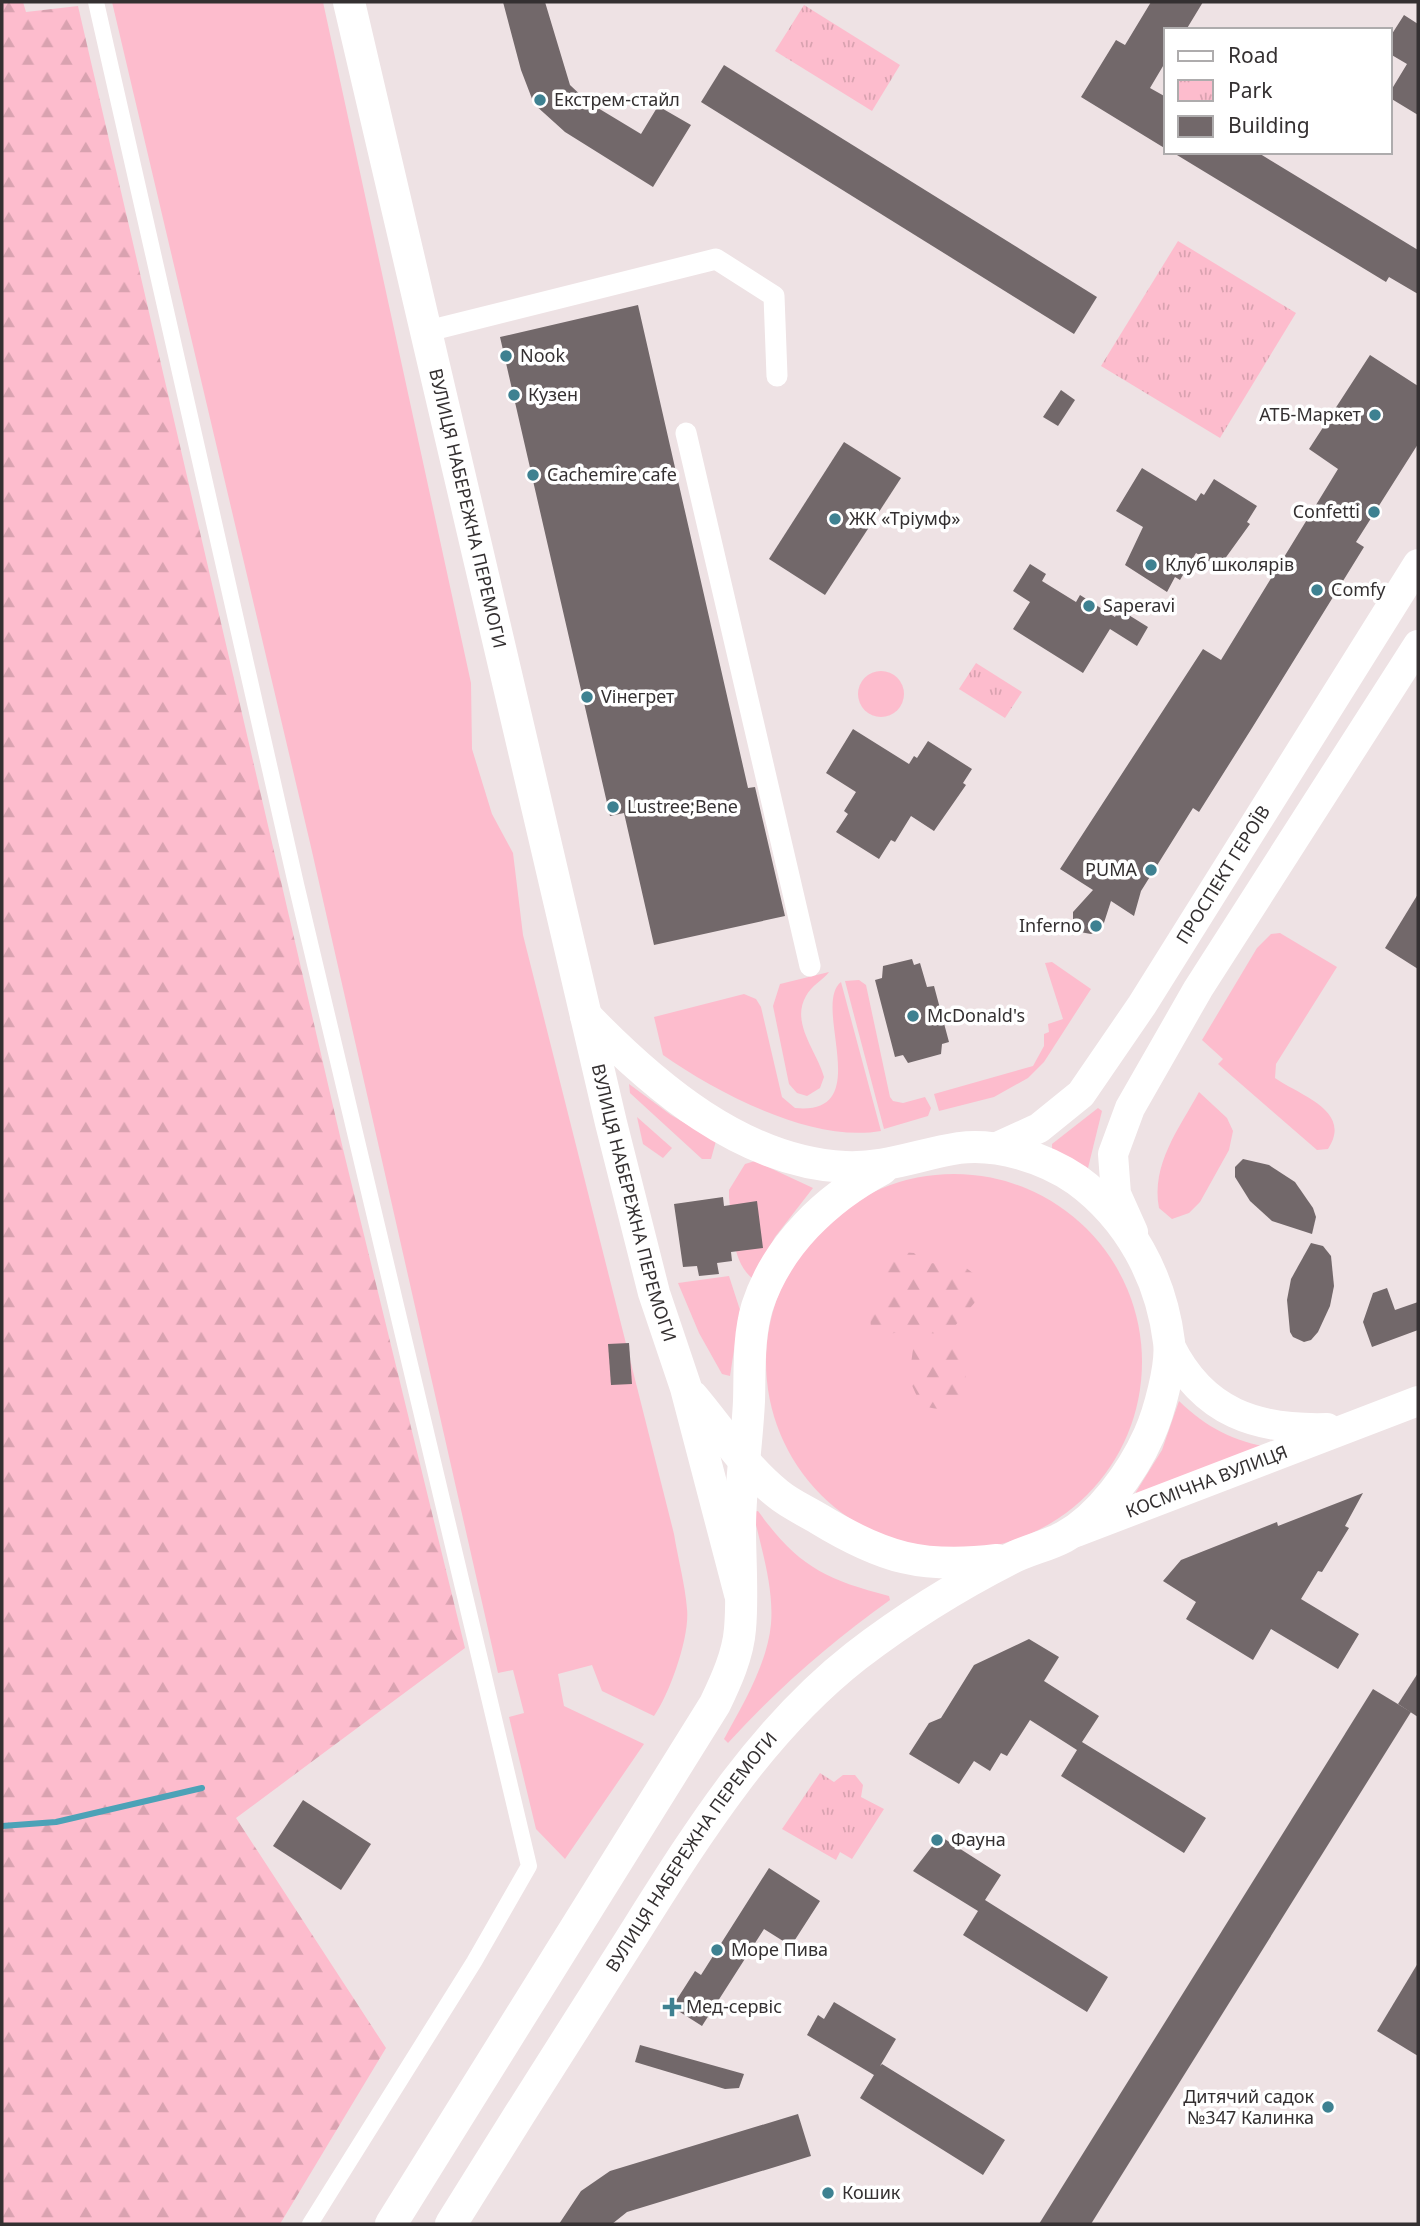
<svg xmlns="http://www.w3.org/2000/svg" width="1420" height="2226" viewBox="0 0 1420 2226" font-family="'Noto Sans',sans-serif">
	<defs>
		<pattern id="forest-firs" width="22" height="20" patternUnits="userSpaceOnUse" patternTransform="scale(1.75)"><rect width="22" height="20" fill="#fdbccd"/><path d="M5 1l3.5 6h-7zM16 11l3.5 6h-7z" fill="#d9a2b0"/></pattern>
		<pattern id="park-tufts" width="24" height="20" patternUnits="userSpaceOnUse" patternTransform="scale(1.75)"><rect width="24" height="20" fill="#fdbccd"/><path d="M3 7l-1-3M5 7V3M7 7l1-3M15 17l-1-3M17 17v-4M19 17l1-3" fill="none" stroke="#d9a2b0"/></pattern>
	</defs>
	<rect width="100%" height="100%" fill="#eee2e4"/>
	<!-- grass -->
	<g fill="#fdbccd">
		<path d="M 112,2 L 323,2 L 471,683 L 472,749 L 492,814 L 513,853 L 523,935 L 674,1534 C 678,1559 685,1584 687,1609 C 690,1636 670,1693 654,1716 L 602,1691 L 592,1665 L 558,1674 L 564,1706 L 644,1744 L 565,1859 L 536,1829 L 509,1717 L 524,1713 L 513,1670 L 498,1673 L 311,847 Z"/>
		<circle cx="881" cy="694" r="23"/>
		<path d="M 1280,933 L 1337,967 L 1276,1064 L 1275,1078 C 1301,1096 1353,1111 1328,1149 L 1317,1150 L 1218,1064 L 1223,1059 L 1202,1040 L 1257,948 L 1271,934 Z"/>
		<polygon points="1052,962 1091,989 1044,1062 1028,1078 994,1097 939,1111 934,1094 1033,1066 1044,1046 1044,1034 1049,1032 1048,1024 1063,1019 1045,963"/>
		<path d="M 829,972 C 823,980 811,986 806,996 C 790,1023 818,1053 824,1077 L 820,1088 L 807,1096 L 797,1093 L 789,1084 L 773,1006 L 780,984 Z"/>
		<polygon points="859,980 866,985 890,1097 893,1101 903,1103 925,1097 931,1108 928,1116 884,1129 845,981"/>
		<path d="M 841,982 L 881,1131 C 812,1143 719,1094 663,1055 L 654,1017 L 744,994 L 756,999 L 761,1007 L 782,1097 L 795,1108 C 877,1116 811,1006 841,982 Z"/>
		<polygon points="629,1084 671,1115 716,1141 711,1159 702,1159 630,1093"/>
		<path d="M 1199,1092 L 1227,1118 L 1233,1131 L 1229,1150 L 1200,1202 L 1189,1213 L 1172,1219 L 1159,1208 C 1151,1164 1179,1129 1199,1092 Z"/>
		<polygon points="1098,1108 1102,1111 1088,1168 1083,1170 1052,1150 1052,1144"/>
		<polygon points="637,1117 672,1148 663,1158 643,1144"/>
		<path d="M 755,1161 L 813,1188 L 775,1237 L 752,1278 C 731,1261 732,1222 729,1197 L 729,1190 L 745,1164 Z"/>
		<circle cx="954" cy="1362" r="188"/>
		<polygon points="729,1276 740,1310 730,1376 722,1374 699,1333 678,1283"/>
		<path d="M 1179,1401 C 1207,1428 1233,1441 1272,1448 L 1135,1502 L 1136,1492 L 1162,1450 Z"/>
		<path d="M 758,1511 C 798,1566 824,1579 889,1596 L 890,1600 C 830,1643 777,1689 728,1743 L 724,1739 C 743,1704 767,1665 771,1624 C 774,1587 761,1548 753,1512 Z"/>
	</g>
	<!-- forest -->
	<g fill="url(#forest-firs)">
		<polygon points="2,2 23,2 26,12 78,6 343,1149 465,1648 236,1818 386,2048 280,2224 2,2224"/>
		<path d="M 886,1251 L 914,1253 L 924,1263 L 961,1264 L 978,1277 L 976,1301 L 949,1333 C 922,1336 907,1326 882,1337 L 871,1327 L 869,1309 L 880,1298 L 886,1285 L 880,1271 Z"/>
		<path d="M 944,1345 L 955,1348 C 959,1361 969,1379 968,1392 C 967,1415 935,1410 921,1405 L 909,1379 L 913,1349 Z"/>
	</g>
	<!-- park -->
	<g fill="url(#park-tufts)">
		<polygon points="804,5 900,65 872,111 775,51"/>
		<polygon points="1178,241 1296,313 1220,438 1101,366"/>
		<polygon points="976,663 1022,692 1005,718 959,689"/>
		<polygon points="820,1773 834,1782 843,1775 855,1775 863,1785 861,1797 884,1809 852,1859 840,1852 836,1860 782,1829"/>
	</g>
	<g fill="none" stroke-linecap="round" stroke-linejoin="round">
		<!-- stream -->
		<polyline stroke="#4ca2b7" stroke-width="6" points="2,1826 56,1822 202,1788"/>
	</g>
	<!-- building -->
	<g fill="#72686a">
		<polygon points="503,2 545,2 570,85 588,102 641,134 658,106 691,125 653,187 565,132 534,104 521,70"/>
		<polygon points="1151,2 1203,2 1186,30 1166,30 1166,61 1150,88 1166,97 1166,149 1081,97 1116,40 1125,45"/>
		<polygon points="1404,15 1418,24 1418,115 1390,98 1390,92 1407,64 1390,54 1390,37"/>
		<polygon points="724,65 1097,297 1074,334 701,102"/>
		<polygon points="1172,152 1257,152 1418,250 1418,294 1389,277 1386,282"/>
		<polygon points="638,305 748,788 755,787 785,916 654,945 624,813 610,816 500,337"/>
		<polygon points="1370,355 1418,386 1418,444 1356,542 1364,547 1252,728 1199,812 1193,808 1141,891 1134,916 1111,901 1102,929 1091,934 1080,932 1073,923 1073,912 1093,890 1060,869 1203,649 1221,660 1338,469 1309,449"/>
		<polygon points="1061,390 1075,400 1058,426 1043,417"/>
		<polygon points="844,442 901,478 825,595 769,559"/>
		<polygon points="1142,468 1196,501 1201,493 1204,495 1214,479 1257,506 1247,522 1250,524 1219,567 1196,553 1180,580 1175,577 1167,592 1125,565 1143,527 1116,511"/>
		<polygon points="1030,564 1046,574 1042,581 1076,602 1080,595 1115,617 1119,609 1148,627 1137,646 1110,629 1083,673 1013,629 1030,602 1013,591"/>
		<polygon points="853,729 909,764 914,756 917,758 928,741 972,769 963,783 966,785 934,831 911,816 895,842 891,840 879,859 836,832 848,814 844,811 856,792 826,773"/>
		<polygon points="1418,894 1418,969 1385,948"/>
		<polygon points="912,959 914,965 920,963 927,987 934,986 949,1042 942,1044 941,1054 908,1063 903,1055 895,1057 875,980 882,978 883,966"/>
		<polygon points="1243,1159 1269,1165 1295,1182 1313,1208 1316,1217 1312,1234 1272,1221 1250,1201 1235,1177 1235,1167"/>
		<polygon points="723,1197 724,1206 757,1201 763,1248 731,1252 732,1261 717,1263 719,1274 699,1276 697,1266 683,1267 674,1204"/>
		<polygon points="1311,1243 1323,1246 1331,1256 1334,1286 1330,1306 1318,1332 1311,1340 1304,1342 1293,1337 1290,1332 1287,1300 1291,1279"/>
		<polygon points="1387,1288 1395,1310 1418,1302 1418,1330 1372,1347 1363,1322 1373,1293"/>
		<polygon points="629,1343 632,1384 611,1385 608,1344"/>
		<polygon points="1363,1493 1345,1526 1349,1528 1322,1572 1318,1571 1301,1599 1359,1634 1338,1669 1271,1629 1253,1660 1186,1619 1196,1602 1163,1581 1181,1560 1277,1522 1278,1526"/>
		<polygon points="1029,1639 1059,1657 1044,1681 1099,1716 1082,1742 1206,1818 1184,1853 1061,1776 1077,1750 1030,1720 1007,1756 1001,1753 990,1771 974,1761 959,1784 909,1754 929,1723 941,1718 974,1665"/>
		<polygon points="1418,1673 1418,1717 1398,1704"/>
		<polygon points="1373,1689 1411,1712 1091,2224 1039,2224"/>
		<polygon points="303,1800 371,1844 341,1890 273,1846"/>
		<polygon points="940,1836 1001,1875 985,1900 1108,1977 1087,2012 963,1935 978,1911 913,1871"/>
		<polygon points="769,1868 820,1901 791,1946 764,1929 702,2026 672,2007 695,1971 701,1975"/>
		<polygon points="1418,1963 1418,2056 1377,2031"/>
		<polygon points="834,2002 896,2039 880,2066 882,2064 1005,2140 983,2175 860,2098 874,2075 807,2035 818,2015 824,2019"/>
		<polygon points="640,2045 744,2074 739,2088 725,2089 635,2062"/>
		<polygon points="798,2114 811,2156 627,2212 612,2224 559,2224 581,2191 610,2171"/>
	</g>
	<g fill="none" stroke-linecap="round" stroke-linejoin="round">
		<!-- pedestrian -->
		<polyline stroke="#fff" stroke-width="16" points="96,2 296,884 529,1866 474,1962 310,2224"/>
		<!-- minor -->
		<g stroke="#fff" stroke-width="21">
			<polyline points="428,331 716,259 774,296 777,376"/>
			<polyline points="686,433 810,966"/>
		</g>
		<!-- secondary -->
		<g stroke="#fff" stroke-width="30">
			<path id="s1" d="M 993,1149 L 1039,1128 L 1081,1094 L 1142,1005 L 1418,564"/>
			<polyline points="1133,1232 1116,1194 1113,1154 1130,1108 1198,989 1418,645"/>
			<path d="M 1170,1346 C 1203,1413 1257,1430 1327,1428"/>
			<path id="s2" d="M 1076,1532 L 1418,1401"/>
		</g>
		<!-- primary -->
		<g stroke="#fff" stroke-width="32">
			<path id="s3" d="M 349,2 L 611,1123 L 654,1293 L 686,1388 L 740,1594"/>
			<path d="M 693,1397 C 720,1429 745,1468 778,1494 C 790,1504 806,1511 819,1519 C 883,1558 923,1569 997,1560"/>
			<path d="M 391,2224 L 715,1704 C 726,1681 738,1655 740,1629 C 743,1596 740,1561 740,1528 C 740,1486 747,1444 749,1401 C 750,1370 748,1338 757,1307 C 777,1245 827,1198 882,1169"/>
			<path id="s4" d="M 451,2224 C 510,2129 570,2034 630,1940 C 695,1837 759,1732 856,1656 C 904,1619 957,1586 1010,1559 C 1027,1550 1047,1546 1064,1537 C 1100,1517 1132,1473 1149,1435 C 1159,1413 1172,1365 1169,1342 C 1161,1277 1129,1218 1077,1180 C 1045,1158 998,1143 959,1148 C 920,1154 885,1169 845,1167 C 742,1162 654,1086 586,1016"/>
		</g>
	</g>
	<!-- markers -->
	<g fill="#3e8191" stroke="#fff" stroke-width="2.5">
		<circle cx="540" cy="100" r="7"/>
		<circle cx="506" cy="356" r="7"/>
		<circle cx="514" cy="395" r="7"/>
		<circle cx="1375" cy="415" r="7"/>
		<circle cx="533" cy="475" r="7"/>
		<circle cx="1374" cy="512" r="7"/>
		<circle cx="835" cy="519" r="7"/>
		<circle cx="1151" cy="565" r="7"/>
		<circle cx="1317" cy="590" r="7"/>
		<circle cx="1089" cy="606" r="7"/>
		<circle cx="587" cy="697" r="7"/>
		<circle cx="613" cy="807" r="7"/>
		<circle cx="1151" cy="870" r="7"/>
		<circle cx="1096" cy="926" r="7"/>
		<circle cx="913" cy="1016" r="7"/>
		<circle cx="937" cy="1840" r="7"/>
		<circle cx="717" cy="1950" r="7"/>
		<path d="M668.5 1996.5h7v7h7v7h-7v7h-7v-7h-7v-7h7z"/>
		<circle cx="1328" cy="2107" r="7"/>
		<circle cx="828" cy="2193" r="7"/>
	</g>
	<g text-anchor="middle" stroke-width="7" stroke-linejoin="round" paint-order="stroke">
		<!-- poi labels -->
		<g font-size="18" fill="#343031" stroke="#fff" text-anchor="start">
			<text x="554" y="106">Екстрем-стайл</text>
			<text x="520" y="362">Nook</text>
			<text x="528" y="401">Кузен</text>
			<text x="1361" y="421" text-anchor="end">АТБ-Маркет</text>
			<text x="547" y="481">Cachemire cafe</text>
			<text x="1360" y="518" text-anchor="end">Confetti</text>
			<text x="849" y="525">ЖК «Тріумф»</text>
			<text x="1165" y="571">Клуб школярів</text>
			<text x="1331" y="596">Comfy</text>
			<text x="1103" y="612">Saperavi</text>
			<text x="601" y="703">Vінегрет</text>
			<text x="627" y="813">Lustree;Bene</text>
			<text x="1137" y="876" text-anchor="end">PUMA</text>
			<text x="1082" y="932" text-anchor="end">Inferno</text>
			<text x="927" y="1022">McDonald's</text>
			<text x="951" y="1846">Фауна</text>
			<text x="731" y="1956">Море Пива</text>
			<text x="686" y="2013">Мед-сервіс</text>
			<text x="1314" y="2103" text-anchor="end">Дитячий садок<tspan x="1314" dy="21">№347 Калинка</tspan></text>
			<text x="842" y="2199">Кошик</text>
		</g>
		<!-- street labels -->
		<g font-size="18" fill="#343031" stroke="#fff">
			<text dy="6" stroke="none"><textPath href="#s3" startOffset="520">ВУЛИЦЯ НАБЕРЕЖНА ПЕРЕМОГИ</textPath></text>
			<text dy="6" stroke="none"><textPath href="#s1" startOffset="366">ПРОСПЕКТ ГЕРОЇВ</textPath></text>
			<text dy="6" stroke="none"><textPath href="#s3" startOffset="1234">ВУЛИЦЯ НАБЕРЕЖНА ПЕРЕМОГИ</textPath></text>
			<text dy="6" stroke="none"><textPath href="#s2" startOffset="140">КОСМІЧНА ВУЛИЦЯ</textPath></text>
			<text dy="6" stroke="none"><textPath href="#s4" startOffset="443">ВУЛИЦЯ НАБЕРЕЖНА ПЕРЕМОГИ</textPath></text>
		</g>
	</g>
	<!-- border -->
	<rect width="1420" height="2226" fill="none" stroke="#343031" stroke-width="7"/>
	<!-- legend -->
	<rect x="1164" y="28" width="228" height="126" fill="#ffffff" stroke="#aeacad" stroke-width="2"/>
	<rect x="1178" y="51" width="35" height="10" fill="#ffffff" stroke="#aeacad" stroke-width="2"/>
	<text x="1228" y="63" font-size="21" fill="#343031">Road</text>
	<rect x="1178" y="80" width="35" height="21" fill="url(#park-tufts)" stroke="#aeacad" stroke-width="2"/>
	<text x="1228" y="98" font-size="21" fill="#343031">Park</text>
	<rect x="1178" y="116" width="35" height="21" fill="#72686a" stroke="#aeacad" stroke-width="2"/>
	<text x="1228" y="133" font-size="21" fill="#343031">Building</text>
</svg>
